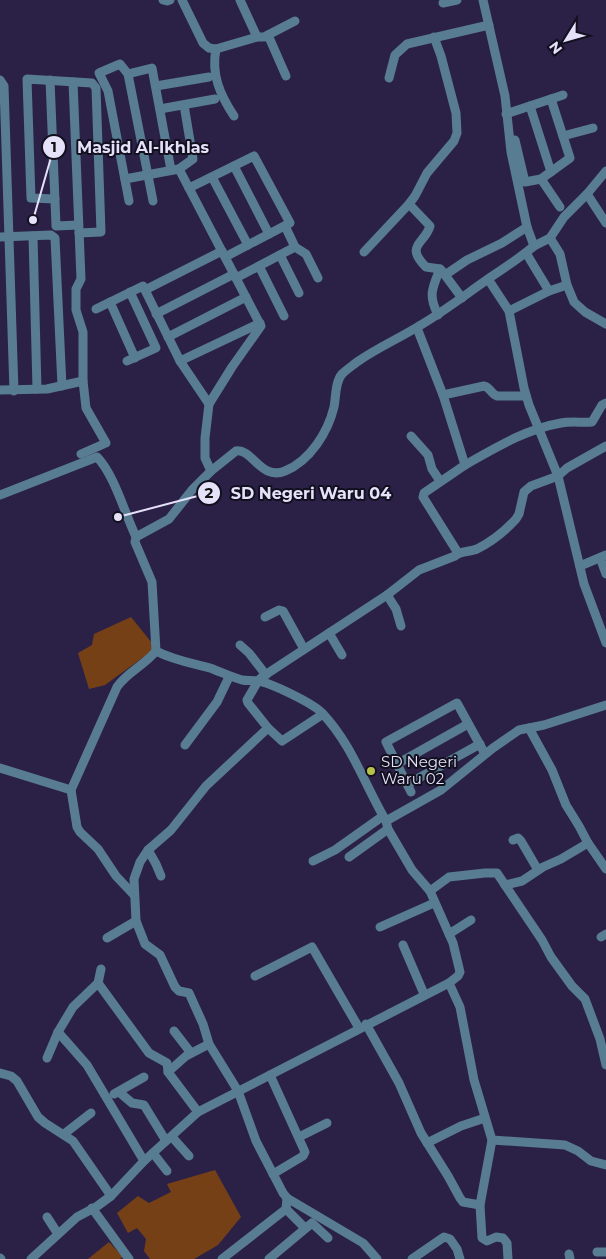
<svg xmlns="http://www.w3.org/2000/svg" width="606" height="1259" viewBox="0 0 606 1259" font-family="Montserrat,sans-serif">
	<rect width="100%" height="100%" fill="#2b2146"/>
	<!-- forest -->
	<g fill="#764017">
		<polygon points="131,617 156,648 105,685 89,689 78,653 92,645 94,634"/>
		<polygon points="215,1170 241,1217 218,1245 194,1259 150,1259 144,1251 146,1239 137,1228 128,1233 117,1213 138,1196 149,1203 171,1192 167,1184"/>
		<polygon points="109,1242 123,1257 120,1259 88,1259"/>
	</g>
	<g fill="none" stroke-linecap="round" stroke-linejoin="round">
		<!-- minor -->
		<g stroke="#587c91" stroke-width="9">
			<polyline points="163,0 167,1 170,0"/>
			<polyline points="182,0 203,43 209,48 216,49 257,37 264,37 295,21"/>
			<polyline points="240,0 257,37"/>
			<polyline points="483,0 505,96 511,152 527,227 534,246"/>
			<polyline points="443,3 457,0"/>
			<polyline points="268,35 286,76"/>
			<path d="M 216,49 C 211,74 220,95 234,116"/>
			<polyline points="128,74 152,68 171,170"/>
			<polyline points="389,78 395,55 407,44 489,25"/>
			<polyline points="0,80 4,86 14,391"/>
			<polyline points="50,80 56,226 78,225"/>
			<polyline points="73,82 81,279 76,289 76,310 83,332 83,381 86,408 106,443 81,454"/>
			<polyline points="156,86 209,77"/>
			<polyline points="530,106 551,172"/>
			<polyline points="160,109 215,99"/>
			<polyline points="506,114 563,95"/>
			<polyline points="563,136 593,128"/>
			<polyline points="515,140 525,182 541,179 570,158 551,99"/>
			<polyline points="234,166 269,234"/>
			<polyline points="179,169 193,159 184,105"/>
			<polyline points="212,177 248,245"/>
			<polyline points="125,179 179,169 261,326 232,367 209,404 205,438 205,458 211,471"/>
			<polyline points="541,179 560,207"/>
			<polyline points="189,188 254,156 290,223 225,257"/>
			<polyline points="587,194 606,223"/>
			<polyline points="55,199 31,198 27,79 92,83 96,88 101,232 79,233"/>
			<polyline points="129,201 108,91 99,73 120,64 128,74 153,201"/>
			<polyline points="409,204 415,196 427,173 454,141 457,133 456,113 441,56 434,37"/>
			<polyline points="285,226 295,247 306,254 318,278"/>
			<polyline points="33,236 37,389"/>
			<polyline points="0,237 51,235 55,238 62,386"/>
			<polyline points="550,238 560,254 567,285 574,302 585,312 606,324"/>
			<path d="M 364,252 L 409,204 L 430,226 C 425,244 404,245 426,267 L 440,269 L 442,271 L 462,298"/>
			<polyline points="526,253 549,291"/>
			<polyline points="280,255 299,293"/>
			<polyline points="259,266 284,316"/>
			<polyline points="445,275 467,260 502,243 527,227"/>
			<polyline points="236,278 295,247"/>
			<polyline points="488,279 509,311 524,388 529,405 558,476 584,584 606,643"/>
			<polyline points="110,302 135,358"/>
			<polyline points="96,309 143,286 145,290"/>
			<polyline points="509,311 549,291 567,285"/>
			<polyline points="156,314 234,274"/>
			<path d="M 438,315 C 428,295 432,289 440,269"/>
			<polyline points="417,328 443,395 465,465 424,493 423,497 458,553"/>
			<polyline points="168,337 246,297"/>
			<polyline points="127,361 156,348 130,292"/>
			<polyline points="180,361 260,323"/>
			<polyline points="0,390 47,389 83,381"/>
			<path d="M 443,395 L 484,386 C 490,387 491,394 497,396 L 526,396"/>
			<polyline points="209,404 180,361 145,290 222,251"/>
			<polyline points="411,436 428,455 432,469 440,481"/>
			<path d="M 465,465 C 495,448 526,429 561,423 C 572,421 582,423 592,422 L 602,405 L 606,403"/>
			<path d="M 0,495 L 97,457 C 114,474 125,514 136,537 L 135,542 L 152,582 L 156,651 C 145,665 127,672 117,687 L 71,790"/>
			<path d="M 136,537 L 169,519 L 192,490 L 211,471 L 236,451 C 252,448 261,481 285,471 C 310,461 328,432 334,407 C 336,397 335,382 342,374 C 346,370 352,366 357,362 C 377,348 398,339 419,326 C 443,312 465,295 488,279 C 504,268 520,258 534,246 L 550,238 L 564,217 L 587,194 L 606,171"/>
			<polyline points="602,563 606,574"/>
			<polyline points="580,566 606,555"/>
			<polyline points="387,595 396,609 401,626"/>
			<polyline points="265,617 279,610 283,611 304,649"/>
			<polyline points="329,633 342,655"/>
			<polyline points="240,645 249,653 266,675"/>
			<path d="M 323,714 L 282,741 L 268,728 L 248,703 L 247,700 L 258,681 L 262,677 L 387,595 L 419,570 L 455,556 C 460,551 470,552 477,549 C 491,542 506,530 516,519 L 519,514 L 524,492 L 531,486 L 558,476 L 567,468 L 606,446"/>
			<polyline points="268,728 206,786 171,830 148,850 140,862 134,879 136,921 145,944 160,955 175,987 179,991 189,993 203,1024 209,1044 238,1091 256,1141 283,1193 287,1198 363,1243 377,1259"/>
			<polyline points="529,728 552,770 566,805 579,826 588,843 606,869"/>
			<polyline points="185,745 217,702 229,677"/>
			<polyline points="397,764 468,724"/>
			<polyline points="0,768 71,790 77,827 80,832 98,849 116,876 134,895"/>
			<polyline points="408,784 480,744"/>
			<polyline points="411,792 386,742 457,703 485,754"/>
			<polyline points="386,821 441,790 493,748 519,730 544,725 606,705"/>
			<polyline points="513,840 518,838 521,841 538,870"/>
			<polyline points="148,850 156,864 161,876"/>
			<polyline points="349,857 388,829"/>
			<polyline points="313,861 335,850 383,816"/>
			<polyline points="505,885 542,940 551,957 572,986 585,999 600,1039 606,1065"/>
			<polyline points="430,891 449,877 485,873 497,873 505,885 522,881 543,867 561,859 588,843"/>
			<polyline points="380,927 434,903"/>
			<polyline points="449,934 471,920"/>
			<polyline points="601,937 606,934"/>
			<polyline points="107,938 136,921"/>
			<polyline points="403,945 424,994"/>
			<polyline points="255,976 312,947 359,1028"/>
			<polyline points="98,983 149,1053 167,1063 168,1072 198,1112"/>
			<polyline points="449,983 460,1007 474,1080 492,1140 565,1145 578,1151 591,1161 606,1165"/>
			<polyline points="366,1024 399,1083 421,1133 448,1176 460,1198 463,1202 480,1205 482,1238 487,1241 496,1237 503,1238 507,1243 508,1259"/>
			<polyline points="174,1031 191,1053"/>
			<polyline points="58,1032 73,1007 98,983 101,969"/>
			<polyline points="47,1058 58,1032 87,1065 144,1161"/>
			<polyline points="168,1072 186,1056 209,1044"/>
			<polyline points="0,1073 11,1076 17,1081 38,1117 45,1123 73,1141 111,1196"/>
			<polyline points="270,1075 305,1152 303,1156 273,1174"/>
			<polyline points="119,1092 132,1103 144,1105 166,1141"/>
			<polyline points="114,1094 144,1077"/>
			<polyline points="64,1134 91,1113"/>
			<polyline points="172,1137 189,1156"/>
			<polyline points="299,1137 327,1123"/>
			<polyline points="427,1143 461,1126 485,1118"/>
			<polyline points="153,1153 167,1171"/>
			<polyline points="480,1205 492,1140"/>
			<polyline points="92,1208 129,1259"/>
			<polyline points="286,1209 305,1228"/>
			<polyline points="47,1217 58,1234"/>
			<polyline points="597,1252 606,1252"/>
			<polyline points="569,1254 570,1259"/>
			<polyline points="0,1258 1,1259"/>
			<path d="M 31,1259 L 77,1217 L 96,1207 L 111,1196 L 144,1161 L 198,1112 L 449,983 L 458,976 L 460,972 L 453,943 L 430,891 L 412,870 L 388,829 L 386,821 C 365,785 351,743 322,713 C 314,704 270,682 257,681 C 252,680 247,681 242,680 C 231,677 221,672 210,668 C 191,663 173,660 156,651"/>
			<polyline points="222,1259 286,1209 287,1198"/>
			<polyline points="269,1259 312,1223 328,1238"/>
			<polyline points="412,1259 444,1237 450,1239 457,1249 460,1259"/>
		</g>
	</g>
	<!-- markers -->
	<circle fill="#b7c147" stroke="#120f1f" stroke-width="2" cx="371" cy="771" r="5"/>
	<g text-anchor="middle" stroke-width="4" stroke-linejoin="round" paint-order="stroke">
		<!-- poi labels -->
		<g font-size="15" fill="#e5e1f9" stroke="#120f1f" text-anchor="start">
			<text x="381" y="767">SD Negeri<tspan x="381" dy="17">Waru 02</tspan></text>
		</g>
	</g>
	<!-- callouts -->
	<path fill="none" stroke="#e5e1f9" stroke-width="2" d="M33 220L54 147M118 517L209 493"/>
	<g fill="#e5e1f9" stroke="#120f1f" stroke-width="2">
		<circle cx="33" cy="220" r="5"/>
		<circle cx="118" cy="517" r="5"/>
		<circle cx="54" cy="147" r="12"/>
		<circle cx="209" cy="493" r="12"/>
	</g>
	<g font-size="15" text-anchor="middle" font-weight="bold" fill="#111">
		<text x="54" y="152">1</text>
		<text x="209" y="498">2</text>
	</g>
	<g font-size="16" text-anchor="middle" font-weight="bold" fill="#e5e1f9" stroke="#120f1f" stroke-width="4" stroke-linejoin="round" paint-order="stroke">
		<text x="143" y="153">Masjid Al-Ikhlas</text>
		<text x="311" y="499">SD Negeri Waru 04</text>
	</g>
	<!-- north arrow -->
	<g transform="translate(566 40) rotate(233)" stroke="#120f1f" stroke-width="4" paint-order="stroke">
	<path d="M0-4L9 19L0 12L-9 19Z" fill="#e5e1f9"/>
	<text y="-8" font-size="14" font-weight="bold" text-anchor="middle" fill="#e5e1f9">N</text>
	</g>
</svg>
